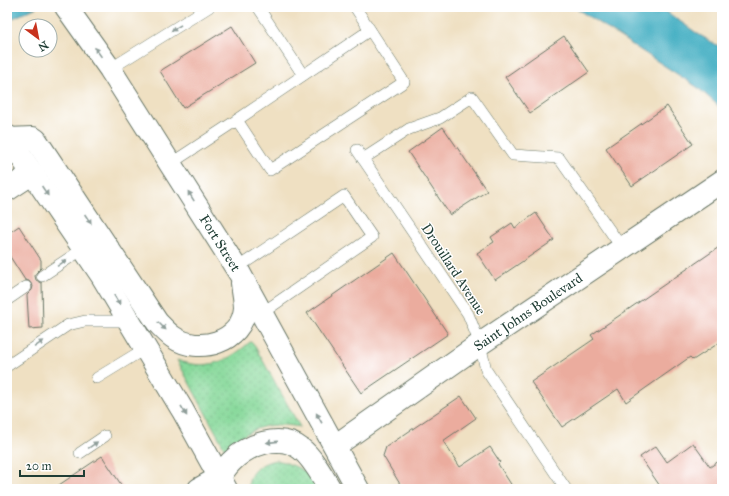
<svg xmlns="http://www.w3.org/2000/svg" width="729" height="496" viewBox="0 0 729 496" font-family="'IM FELL Great Primer',serif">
	<defs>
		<pattern id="grass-dots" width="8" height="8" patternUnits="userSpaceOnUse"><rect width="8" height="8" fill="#85d899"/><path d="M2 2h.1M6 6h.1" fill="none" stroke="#72ba84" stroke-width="1.8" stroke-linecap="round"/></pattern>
	</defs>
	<rect width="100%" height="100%" fill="#fff"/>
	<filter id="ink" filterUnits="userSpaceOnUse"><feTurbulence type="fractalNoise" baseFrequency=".025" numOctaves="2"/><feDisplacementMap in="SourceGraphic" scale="8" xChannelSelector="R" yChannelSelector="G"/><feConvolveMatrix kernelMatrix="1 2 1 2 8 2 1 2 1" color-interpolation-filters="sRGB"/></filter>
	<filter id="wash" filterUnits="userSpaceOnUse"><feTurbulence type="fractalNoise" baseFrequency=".012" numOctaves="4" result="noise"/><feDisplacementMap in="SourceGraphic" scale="16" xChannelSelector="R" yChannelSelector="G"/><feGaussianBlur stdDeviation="0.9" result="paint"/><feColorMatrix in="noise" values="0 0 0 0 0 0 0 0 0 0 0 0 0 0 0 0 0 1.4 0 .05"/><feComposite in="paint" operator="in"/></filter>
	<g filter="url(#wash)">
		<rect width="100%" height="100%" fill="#efe0c2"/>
		<!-- grass -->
		<g fill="url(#grass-dots)" stroke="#528a66">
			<path d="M 250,342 L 253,343 L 300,427 C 266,421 251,428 225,449 L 177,360 C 206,371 228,362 250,342 Z"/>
			<path d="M 277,460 C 298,466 309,472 323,489 L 249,489 C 246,472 262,462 277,460 Z"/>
		</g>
		<!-- water -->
		<g fill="#43aec2" stroke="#31767b">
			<polygon points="7,7 37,7 7,21"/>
			<polygon points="574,7 660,7 698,34 722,48 722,109 697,87"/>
		</g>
		<g id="blocks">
			<!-- building -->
			<g fill="#ebac9e">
				<polygon points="232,26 255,63 183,108 160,71"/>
				<polygon points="564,36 589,72 530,113 505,77"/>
				<polygon points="667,106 693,144 632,186 606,148"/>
				<polygon points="443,127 487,191 450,215 408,152"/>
				<polygon points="536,213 554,240 495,280 477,253 494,242 491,237 512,223 515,228"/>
				<polygon points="19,226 41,260 41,268 36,273 35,276 36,280 42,283 43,328 29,329 27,295 32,290 33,286 29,281 25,280 7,252 7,234"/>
				<polygon points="722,245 722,341 693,360 690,357 626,402 618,389 562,427 531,382 594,339 591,335"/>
				<polygon points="394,253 448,334 361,393 307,313"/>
				<polygon points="461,396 476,418 443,441 460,467 490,447 500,462 498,464 514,489 403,489 383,456 386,447"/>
				<polygon points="693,443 710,467 722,459 722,489 662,489 640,457 656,446 667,462"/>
				<polygon points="102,456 124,489 53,489"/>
			</g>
		</g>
	</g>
	<g filter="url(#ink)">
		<use href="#blocks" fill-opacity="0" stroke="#687666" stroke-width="1"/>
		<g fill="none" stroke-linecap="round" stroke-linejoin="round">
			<!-- service casing -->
			<g stroke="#687666" stroke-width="12">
				<g id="service">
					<polyline points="258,7 303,75"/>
					<polyline points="110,69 209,7"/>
					<polyline points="237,120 370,30"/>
					<polyline points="357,150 468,314 480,344 486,370 566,489"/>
					<polyline points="363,159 409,129 440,118 472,97 513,155 559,158 622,248"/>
					<polyline points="170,164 237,120 270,170 404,82 355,7"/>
					<polyline points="237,268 344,196 372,237 262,313"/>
					<polyline points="42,276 83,249"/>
					<polyline points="7,300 26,287"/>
					<polyline points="7,366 68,325 85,321 129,321"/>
					<polyline points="97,378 146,348"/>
					<polyline points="80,453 105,436"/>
				</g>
			</g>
			<!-- minor casing -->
			<g stroke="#687666" stroke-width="24">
				<g id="minor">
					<polyline points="7,190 33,173"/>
					<path id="s1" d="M 335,446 L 480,344 L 722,181"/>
					<polyline points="199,489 220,477"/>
				</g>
			</g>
			<!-- primary casing -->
			<g stroke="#687666" stroke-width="24">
				<g id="primary">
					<path id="s2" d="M 66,7 L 110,69 L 240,274 L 358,489"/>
					<polyline points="7,136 102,276 183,411 226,489"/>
					<path d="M 8,139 L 33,138 L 36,140 L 157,322 C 162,327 167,333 173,337 C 199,355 242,342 245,308 C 245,300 243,291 242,283"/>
					<path d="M 220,477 C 223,472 226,467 231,462 C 247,445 280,432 301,449 C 312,457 323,477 330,489"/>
				</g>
			</g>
			<!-- service -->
			<use href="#service" stroke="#fff" stroke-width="11"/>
			<!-- minor -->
			<use href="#minor" stroke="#fff" stroke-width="22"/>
			<!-- primary -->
			<use href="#primary" stroke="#fff" stroke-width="22"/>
		</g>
		<!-- one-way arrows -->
		<defs><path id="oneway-solid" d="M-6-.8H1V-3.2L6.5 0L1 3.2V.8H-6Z"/></defs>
		<g fill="#8f9e9a">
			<use href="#oneway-solid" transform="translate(176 28) rotate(148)"/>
			<use href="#oneway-solid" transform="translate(98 52) rotate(-125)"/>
			<use href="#oneway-solid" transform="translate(45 191) rotate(56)"/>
			<use href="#oneway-solid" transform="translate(191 196) rotate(-122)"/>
			<use href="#oneway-solid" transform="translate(88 219) rotate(56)"/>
			<use href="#oneway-solid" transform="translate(62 263) rotate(-34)"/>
			<use href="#oneway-solid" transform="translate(117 300) rotate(58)"/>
			<use href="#oneway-solid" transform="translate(162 326) rotate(45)"/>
			<use href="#oneway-solid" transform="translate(39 344) rotate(-34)"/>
			<use href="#oneway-solid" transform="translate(184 411) rotate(60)"/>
			<use href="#oneway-solid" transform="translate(319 418) rotate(-119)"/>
			<use href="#oneway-solid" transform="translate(272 442) rotate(174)"/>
			<use href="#oneway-solid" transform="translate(93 445) rotate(-35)"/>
		</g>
	</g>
	<g text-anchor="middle" stroke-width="3" stroke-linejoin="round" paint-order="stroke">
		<!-- street labels -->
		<g font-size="14" fill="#1f3d34" stroke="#fff">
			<text dy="5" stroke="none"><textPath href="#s2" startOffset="282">Fort Street</textPath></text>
			<text transform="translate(454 269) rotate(57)" y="5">Drouillard Avenue</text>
			<text dy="5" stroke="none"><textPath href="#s1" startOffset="235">Saint Johns Boulevard</textPath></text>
		</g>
	</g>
	<!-- margin -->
	<rect width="729" height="496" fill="none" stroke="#fff" stroke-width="24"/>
	<!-- north arrow -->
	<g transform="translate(38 38) rotate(148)"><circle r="19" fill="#ffffff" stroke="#a5b1ae"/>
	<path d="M0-3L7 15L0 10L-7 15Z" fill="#c8321e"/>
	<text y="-6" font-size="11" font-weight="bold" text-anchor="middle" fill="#1f3d34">N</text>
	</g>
	<!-- scale -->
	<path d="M20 470v6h64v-6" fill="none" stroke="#1f3d34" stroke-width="2"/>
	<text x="26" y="470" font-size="12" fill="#1f3d34" stroke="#ffffff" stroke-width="3" paint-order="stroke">20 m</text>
</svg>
